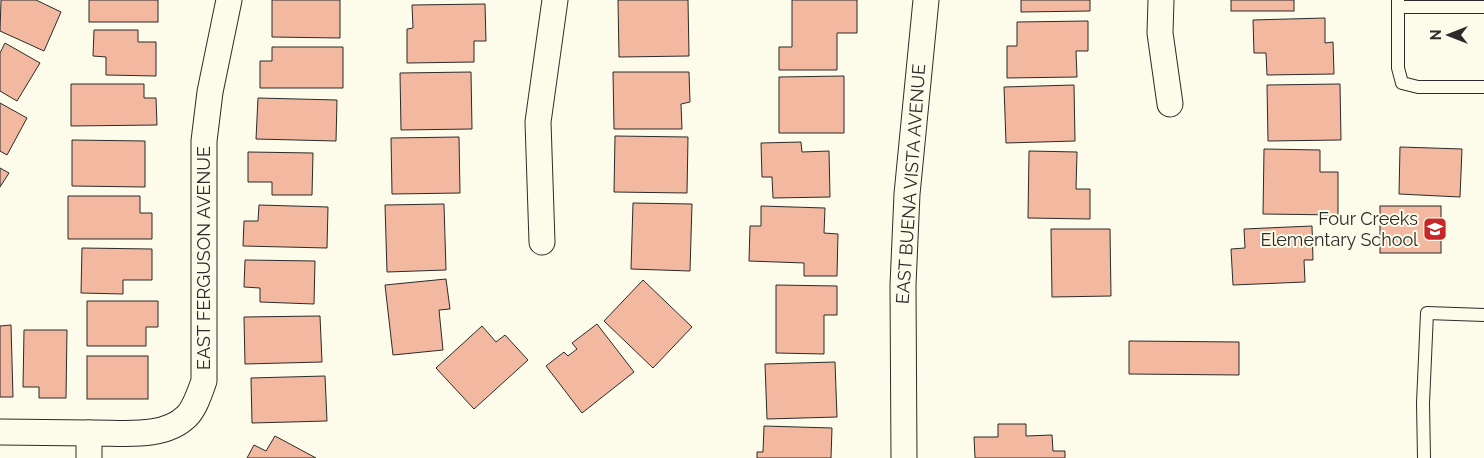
<svg xmlns="http://www.w3.org/2000/svg" width="1484" height="458" viewBox="0 0 1484 458" font-family="Raleway,sans-serif">
	<rect width="100%" height="100%" fill="#fdfbea"/>
	<!-- building -->
	<g fill="#f2b8a0" stroke="#2b2b2b">
		<polygon points="1,0 36,0 61,12 44,51 0,31"/>
		<rect x="89" y="0" width="69" height="22"/>
		<polygon points="272,0 340,0 340,38 272,37"/>
		<polygon points="618,0 688,0 689,56 619,57"/>
		<polygon points="792,0 857,0 857,33 837,33 837,70 779,70 779,47 792,47"/>
		<polygon points="1021,0 1090,0 1090,11 1021,12"/>
		<rect x="1231" y="0" width="63" height="11"/>
		<polygon points="485,4 486,41 474,41 474,62 407,63 407,29 413,28 412,5"/>
		<polygon points="1325,18 1325,43 1333,42 1334,74 1267,75 1266,53 1254,53 1253,20"/>
		<polygon points="1088,21 1088,51 1076,51 1077,77 1007,78 1007,46 1017,46 1017,22"/>
		<polygon points="94,30 138,30 138,42 156,42 156,76 106,75 106,57 93,56"/>
		<polygon points="5,43 40,63 17,101 0,91 0,53"/>
		<polygon points="272,47 343,47 343,88 260,88 260,61 272,61"/>
		<polygon points="471,72 472,129 401,130 400,73"/>
		<polygon points="613,72 689,72 690,102 681,104 682,129 614,129"/>
		<polygon points="844,76 844,133 779,133 779,77"/>
		<polygon points="71,84 144,84 144,98 156,98 157,125 71,126"/>
		<polygon points="1340,84 1341,140 1268,141 1267,85"/>
		<polygon points="1074,85 1075,141 1006,143 1004,87"/>
		<polygon points="258,98 337,100 336,141 256,139"/>
		<polygon points="0,103 27,118 7,155 0,151"/>
		<polygon points="615,136 688,137 687,193 614,192"/>
		<polygon points="459,137 460,193 392,194 391,138"/>
		<polygon points="72,140 145,141 145,187 72,186"/>
		<polygon points="801,142 802,152 829,151 830,197 773,198 772,177 762,177 761,143"/>
		<polygon points="1400,147 1462,149 1460,197 1399,194"/>
		<polygon points="1264,149 1320,150 1320,172 1338,172 1338,215 1263,214"/>
		<polygon points="1029,151 1077,152 1076,189 1090,189 1090,219 1028,218"/>
		<polygon points="248,152 313,153 312,195 272,195 272,182 248,182"/>
		<polygon points="0,168 9,173 0,187"/>
		<polygon points="68,196 140,196 140,213 152,213 152,239 68,239"/>
		<polygon points="633,203 692,204 690,271 631,269"/>
		<polygon points="444,204 446,270 387,272 385,205"/>
		<polygon points="259,205 328,207 327,248 243,246 244,221 258,221"/>
		<polygon points="761,206 825,208 824,233 838,234 837,276 804,276 804,263 749,261 750,226 761,226"/>
		<rect x="1380" y="206" width="61" height="47"/>
		<polygon points="1312,226 1313,260 1304,260 1305,282 1233,285 1231,249 1245,248 1244,229"/>
		<polygon points="1051,229 1110,229 1111,296 1052,297"/>
		<polygon points="82,248 152,249 152,280 123,280 123,294 81,293"/>
		<polygon points="245,260 315,261 314,304 260,302 260,288 244,287"/>
		<polygon points="446,279 450,309 439,310 443,350 393,355 385,285"/>
		<polygon points="643,280 692,327 653,368 604,321"/>
		<polygon points="776,285 837,286 837,315 824,315 824,354 776,353"/>
		<polygon points="87,301 158,301 158,327 146,327 146,346 87,346"/>
		<polygon points="320,316 322,362 245,364 244,317"/>
		<polygon points="597,324 634,372 582,413 546,366 564,352 568,356 577,349 572,343"/>
		<polygon points="11,325 13,397 0,397 0,326"/>
		<polygon points="482,326 496,342 505,335 528,360 474,409 436,368"/>
		<polygon points="24,330 67,330 66,398 39,398 39,387 23,387"/>
		<polygon points="1129,341 1239,342 1239,375 1129,374"/>
		<rect x="87" y="356" width="61" height="43"/>
		<polygon points="835,362 837,417 767,419 765,364"/>
		<polygon points="325,376 327,421 252,423 251,378"/>
		<polygon points="998,424 1026,424 1026,436 1052,435 1053,451 1065,451 1065,458 975,458 974,437 998,437"/>
		<polygon points="764,426 832,428 831,458 757,458 757,452 763,452"/>
		<polygon points="275,436 316,458 247,458 254,445 266,451"/>
	</g>
	<g fill="none" stroke-linecap="round" stroke-linejoin="round">
		<!-- service casing -->
		<g stroke="#2b2b2b" stroke-width="14">
			<g id="service">
				<polyline points="1398,0 1398,68 1402,83 1418,87 1484,87"/>
				<polyline points="1398,7 1484,7"/>
				<polyline points="1424,458 1423,403 1427,313 1484,315"/>
			</g>
		</g>
		<!-- minor casing -->
		<g stroke="#2b2b2b" stroke-width="27">
			<g id="minor">
				<polyline points="1161,0 1160,33 1170,104"/>
				<polyline points="542,242 538,122 555,0"/>
				<polyline points="0,432 89,433"/>
				<path d="M 89,458 L 89,433 C 120,432 163,440 187,416 C 195,408 200,392 204,381 L 204,141 L 210,92 L 229,0"/>
				<polyline points="904,458 903,285 907,194 926,0"/>
			</g>
		</g>
		<!-- service -->
		<use href="#service" stroke="#fdfbea" stroke-width="12"/>
		<!-- minor -->
		<use href="#minor" stroke="#fdfbea" stroke-width="25"/>
	</g>
	<!-- icons -->
	<defs>
		<g id="school-square" transform="scale(1.25)"><rect x="-9" y="-9" width="18" height="18" rx="4" fill="#c62828" stroke="#fdfbea"/><path d="M0-5L7-2L0 1L-7-2ZM-4 1L0 2.5L4 1V4Q0 6-4 4Z" fill="#fff"/></g>
	</defs>
	<g fill-rule="evenodd">
		<use href="#school-square" x="1435" y="229"/>
	</g>
	<g text-anchor="middle" stroke-width="4" stroke-linejoin="round" paint-order="stroke">
		<!-- street labels -->
		<g font-size="18" fill="#2b2b2b" stroke="#fdfbea">
			<text transform="translate(911 184) rotate(-86)" y="6">EAST BUENA VISTA AVENUE</text>
			<text transform="translate(204 258) rotate(-90)" y="6">EAST FERGUSON AVENUE</text>
		</g>
		<!-- poi labels -->
		<g font-size="18" fill="#2b2b2b" stroke="#fdfbea" text-anchor="end">
			<text x="1418" y="225">Four Creeks<tspan x="1418" dy="21">Elementary School</tspan></text>
		</g>
	</g>
	<!-- north arrow -->
	<g transform="translate(1449 35) rotate(270)" stroke="#fdfbea" stroke-width="4" paint-order="stroke">
	<path d="M0-4L9 19L0 12L-9 19Z" fill="#2b2b2b"/>
	<text y="-8" font-size="14" font-weight="bold" text-anchor="middle" fill="#2b2b2b">N</text>
	</g>
</svg>
